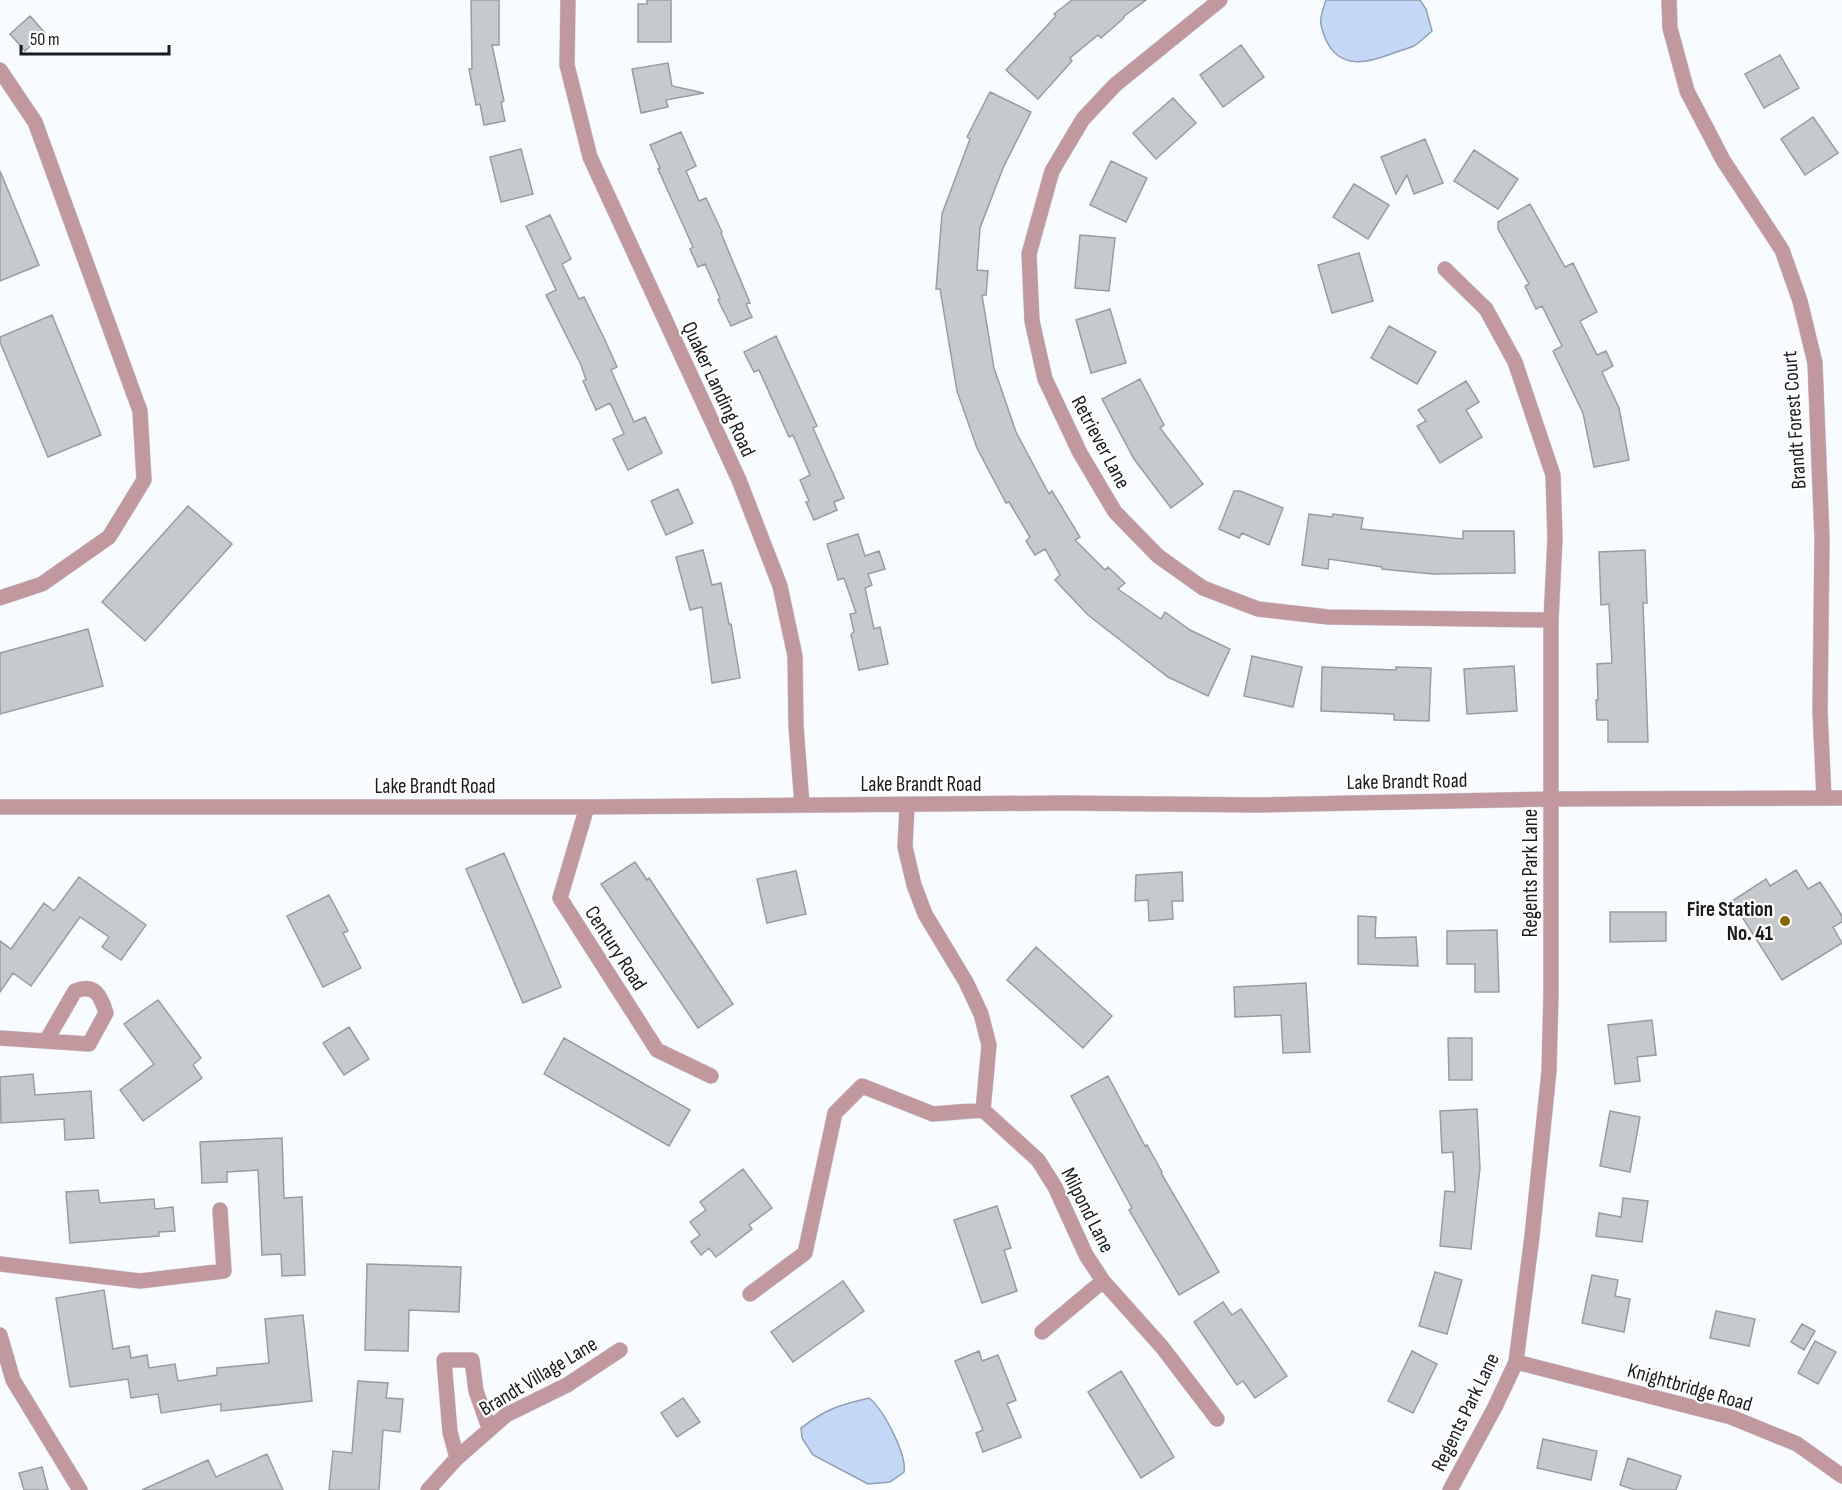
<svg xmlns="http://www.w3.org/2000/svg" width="1842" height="1490" viewBox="0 0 1842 1490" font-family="'Sofia Sans Condensed',sans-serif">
  <rect width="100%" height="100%" fill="#f8fbff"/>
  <path fill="#c3d7f7" stroke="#909fb5" stroke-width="1.5" d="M1326,0H1420L1426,9L1432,31C1426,36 1420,42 1414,46C1407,49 1398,51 1391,54C1367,63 1340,70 1326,40C1318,22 1320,18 1326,0Z
    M869,1398C883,1409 907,1454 904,1472L890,1482L868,1484L813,1455L802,1438L801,1428C826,1409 839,1405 869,1398Z"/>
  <path fill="#c7cacd" stroke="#999ca0" stroke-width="1.5" d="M471,0H499V45H492L504,101L501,102L505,121L484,125L480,104L476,105L469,69H472Z
    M647,0H671V42H638V4H647Z
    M1072,0H1146L1123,17L1124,18L1101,38L1098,35L1070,58L1072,61L1038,99L1006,70L1056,16L1054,14Z
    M30,16L45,33L25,51L10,34Z
    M1241,45L1264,77L1223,107L1200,75Z
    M1780,55L1799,88L1764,108L1745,74Z
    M668,63L672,86L704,93L666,100L668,107L641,113L632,69Z
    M990,92L1031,112L1003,168L980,228L977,270L988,271L986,295H982L994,368L1016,432L1049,494L1052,491L1080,537L1075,540L1105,570L1108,567L1125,583L1118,589L1161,619L1165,612L1190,630L1230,649L1208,696L1168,677L1088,615L1055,580L1060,575L1045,549L1035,555L1026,541L1030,537L1009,502L1006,503L977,448L957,391L940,289H936L942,214L970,139L967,137Z
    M1173,98L1196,123L1156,159L1133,133Z
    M1813,117L1838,153L1805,175L1781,139Z
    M681,132L696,166L686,171L699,201L706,198L722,232L721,233L750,303L746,304L752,317L731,326L718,300L720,298L705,264L698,267L690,249L693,247L658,169L660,168L650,145Z
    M1425,139L1443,183L1414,194L1407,175L1396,194L1381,157Z
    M521,149L533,194L501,202L490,157Z
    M1474,150L1518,179L1498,209L1454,181Z
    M1111,161L1147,178L1126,222L1090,205Z
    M0,171L39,265L0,281Z
    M1354,184L1389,205L1368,239L1333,217Z
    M1530,204L1565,267L1573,263L1597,312L1580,321L1597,355L1606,351L1613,366L1602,372L1619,408L1629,460L1594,467L1583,413L1553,351L1562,346L1542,306L1536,309L1525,286L1529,284L1498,229V222Z
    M550,215L571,259L562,264L579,299L584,297L604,338L617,367L611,370L634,422L645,417L662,453L628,470L613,439L624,434L610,403L596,410L583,381L586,380L581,365L546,295L556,290L526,226Z
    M1080,235L1115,238L1109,291L1075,288Z
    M1359,253L1373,301L1332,313L1318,265Z
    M1110,309L1126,363L1091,373L1076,320Z
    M52,315L101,435L48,457L0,342V337Z
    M1389,326L1436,352L1417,384L1371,358Z
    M776,336L817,426L813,428L844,498L834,502L837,510L814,520L806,502L809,501L800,480L810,475L793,435L789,437L759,370L754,372L744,352Z
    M1140,379L1164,425L1160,428L1203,484L1171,508L1134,459L1102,399Z
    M1466,381L1479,402L1466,410L1482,437L1440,463L1417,426L1426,421L1418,410Z
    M678,489L693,523L666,535L651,501Z
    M1234,491H1240L1283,508L1269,545L1242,533L1239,538L1219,529Z
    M188,506L232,544L145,641L102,602Z
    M1309,514L1332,517L1333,514L1363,518L1361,529L1463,539V531H1514L1515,573L1433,574L1382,569V567L1329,559L1328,569L1302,565Z
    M858,534L865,556L879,551L885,569L868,574L872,585L865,588L874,629L880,627L888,664L859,670L851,634L854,632L850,614L856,613L844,578L838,580L827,544Z
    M703,550L712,585L721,583L729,624H731L740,678L712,683L702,607L690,610L676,557Z
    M1645,550L1647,603H1643L1648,742H1608V720H1597L1596,700H1598L1597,664L1612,663L1609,604L1601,605L1599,552Z
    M88,629L103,686L0,714V653Z
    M1252,656L1302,667L1293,707L1244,696Z
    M1514,666L1517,711L1467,714L1464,669Z
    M1322,667L1396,670V667L1431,668L1429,721L1394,720V714L1321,711Z
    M504,853L561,987L523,1003L466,869Z
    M635,862L647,880L649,878L733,1004L698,1028L601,884Z
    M1796,870L1808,889L1820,882L1842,916V922L1833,927L1842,943L1782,980L1732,901L1766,879L1770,886Z
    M796,871L806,914L767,923L757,879Z
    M1182,872L1183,901H1172L1173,919L1149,921L1148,900L1135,901L1136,875Z
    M79,877L146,925L121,960L102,947L109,937L80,917L31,986L13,973L0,992V941L11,949L44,903L54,911Z
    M329,895L348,931L343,933L361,968L323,987L287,916Z
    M1610,912H1666V941L1610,942Z
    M1358,916L1376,917L1375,938L1416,937L1418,966L1358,964Z
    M1497,930L1499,992H1475V964H1447V931Z
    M1036,947L1112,1016L1083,1048L1007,980Z
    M1306,983L1310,1052L1283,1053L1281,1015L1235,1017L1234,987Z
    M158,1000L201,1058L193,1065L202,1078L143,1121L120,1090L154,1064L124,1024Z
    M1652,1020L1656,1055L1637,1057L1640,1081L1615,1084L1608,1025Z
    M349,1027L369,1059L344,1075L323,1043Z
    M564,1038L690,1110L669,1146L544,1074Z
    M1448,1038H1472V1080H1449Z
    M33,1074L35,1095L91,1091L94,1138L65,1140L64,1119L1,1123L0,1077Z
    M1108,1076L1145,1146L1147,1145L1162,1172L1161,1173L1219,1272L1179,1295L1129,1210L1132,1208L1071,1096Z
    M1477,1109L1480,1168L1471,1249L1440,1246L1445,1191L1455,1192L1453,1152L1442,1153L1440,1111Z
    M1610,1111L1640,1117L1630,1172L1600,1166Z
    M282,1138L284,1198L302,1197L305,1275L282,1276L281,1254L262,1255L258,1170L227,1172V1182L202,1183L200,1142Z
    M743,1169L772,1208L749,1225L752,1229L716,1257L709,1248L701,1255L691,1242L700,1235L690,1222L706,1210L700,1202Z
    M98,1190L100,1203L154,1199L155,1209L173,1207L175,1231L159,1232V1236L70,1243L66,1192Z
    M1623,1198L1648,1201L1642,1242L1596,1236L1599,1213L1621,1217Z
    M997,1206L1011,1248L1004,1250L1017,1291L982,1303L954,1220Z
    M367,1264L461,1267L459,1312L409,1310L408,1351L365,1350Z
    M1435,1272L1462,1280L1447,1334L1419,1326Z
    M1592,1275L1618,1280L1615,1296L1630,1299L1624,1332L1582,1323Z
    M843,1281L864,1311L793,1362L771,1332Z
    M104,1290L113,1349L129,1346L131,1358L147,1355L149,1368L175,1364L178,1381L217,1375V1368L269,1363L265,1319L303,1315L312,1401L221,1411V1404L161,1413L158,1394L131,1398L128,1379L70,1387L56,1298Z
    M1223,1302L1232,1315L1241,1309L1287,1376L1255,1398L1243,1381L1237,1385L1194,1322Z
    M1716,1311L1755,1319L1749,1346L1710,1338Z
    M1802,1324L1815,1331L1804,1350L1791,1342Z
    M1815,1341L1836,1352L1818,1384L1798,1373Z
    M979,1351L982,1361L998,1355L1016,1400L1007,1404L1021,1437L983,1452L976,1433L983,1430L955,1361Z
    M1412,1351L1437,1364L1413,1413L1388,1401Z
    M1121,1371L1174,1457L1141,1478L1088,1392Z
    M358,1381L388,1383L386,1398L403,1399L400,1432L383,1430L379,1490H329L333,1451L352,1453Z
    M683,1398L700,1422L677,1437L661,1413Z
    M1543,1439L1597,1451L1591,1480L1537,1468Z
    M267,1454L283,1490H142L208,1460L216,1477Z
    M1628,1458L1681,1476L1676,1490H1635L1620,1485Z
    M42,1467L48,1490H24L19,1473Z"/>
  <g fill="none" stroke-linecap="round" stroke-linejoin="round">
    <g stroke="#d4d7db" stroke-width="16">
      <path id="minor" d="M568,0L567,65L590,157L739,480L780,586L795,656L796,726L802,805
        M1220,0L1115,85L1083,119L1052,171L1029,254L1032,321L1045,379L1080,453L1115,512L1158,556L1203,588L1258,609L1328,617L1551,620
        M1669,0L1670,28L1687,91L1723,160L1782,250L1800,301L1815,363L1822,538L1820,711L1824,798
        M0,70L35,122L140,411L144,480L109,537L42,584L0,598
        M1445,269L1486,309L1515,362L1553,475L1555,538L1551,620V993L1549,1071L1532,1236L1516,1362L1495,1407L1450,1490
        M907,806L905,847L914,885L925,914L966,982L981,1014L989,1045L983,1110L1038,1160L1055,1187L1086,1255L1103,1281L1162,1347L1217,1419
        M0,807H587L1062,803L1258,805L1551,799L1842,798
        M587,807L560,898L657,1050L711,1076
        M0,1038L89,1044L106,1013C101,996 95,983 75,991L46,1041
        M0,1264L140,1281L224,1271L220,1210
        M750,1294L805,1253L835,1113L862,1086L933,1114L983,1110
        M1042,1332L1103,1281
        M0,1335L13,1380L80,1490
        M1516,1362L1731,1417L1797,1444L1842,1476
        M457,1458L450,1432L444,1360H472L476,1391L489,1428
        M428,1490L457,1458L506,1415L567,1385L620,1350"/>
    </g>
    <use href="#minor" stroke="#c0989e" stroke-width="15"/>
  </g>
  <circle fill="#876703" stroke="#fff" stroke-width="2" cx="1785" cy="921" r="6"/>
  <g text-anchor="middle" stroke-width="4.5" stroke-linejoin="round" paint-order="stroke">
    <g font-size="21" fill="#1a1b1c" stroke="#fff">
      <text transform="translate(719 389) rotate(65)" y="7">Quaker Landing Road</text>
      <text transform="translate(1794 420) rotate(-94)" y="7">Brandt Forest Court</text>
      <text transform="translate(1101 442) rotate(62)" y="7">Retriever Lane</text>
      <text transform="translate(1407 781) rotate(-1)" y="7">Lake Brandt Road</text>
      <text x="921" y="791">Lake Brandt Road</text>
      <text x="435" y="793">Lake Brandt Road</text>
      <text transform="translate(1530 873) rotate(-90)" y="7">Regents Park Lane</text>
      <text transform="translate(616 948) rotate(57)" y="7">Century Road</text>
      <text transform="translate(1088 1210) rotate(63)" y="7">Milpond Lane</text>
      <text transform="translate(538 1376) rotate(-31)" y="7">Brandt Village Lane</text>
      <text transform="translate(1690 1387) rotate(16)" y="7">Knightbridge Road</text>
      <text transform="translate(1465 1412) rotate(-64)" y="7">Regents Park Lane</text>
    </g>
    <g font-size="21" font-weight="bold" fill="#1a1b1c" stroke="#fff" text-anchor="end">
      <text x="1773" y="916">Fire Station<tspan x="1773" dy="24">No. 41</tspan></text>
    </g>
  </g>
  <path d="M21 45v9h148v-9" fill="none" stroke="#1a1b1c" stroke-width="3"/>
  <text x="30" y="45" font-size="18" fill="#1a1b1c" stroke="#ffffff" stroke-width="4.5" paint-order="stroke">50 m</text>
</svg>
